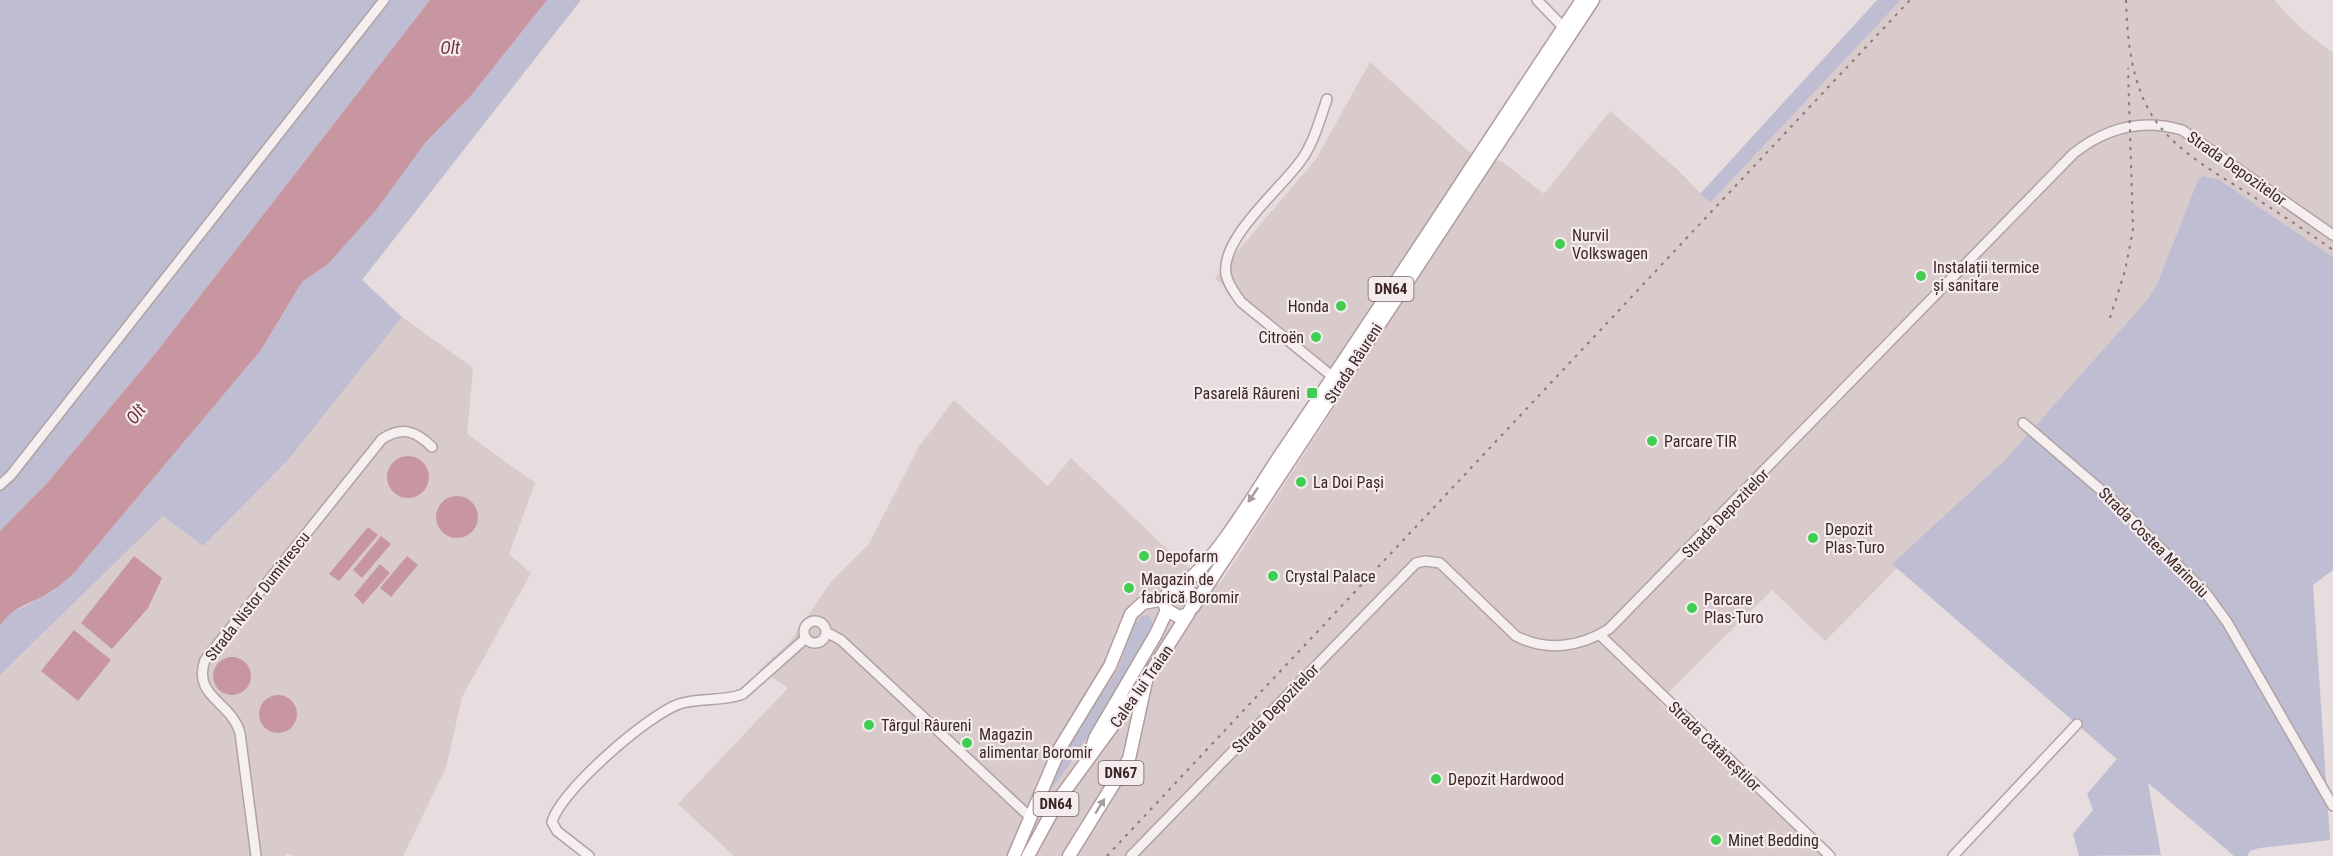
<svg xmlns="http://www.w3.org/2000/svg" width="2333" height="856" viewBox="0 0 2333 856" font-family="'Roboto Condensed',sans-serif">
  <rect width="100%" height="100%" fill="#e7dcde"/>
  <path fill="#d9cacc" d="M1901,0H2274L2301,28L2333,53V257L2218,179L2210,177L2198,180L2157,284L2147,300L2003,462L1825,641L1772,590L1659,702L1823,856H734L678,804L788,688L760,669L790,642L831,582L869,544L918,448L954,400L1048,486L1071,458L1183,564L1219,585L1345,391L1215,278L1316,159L1370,62L1469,152L1503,162L1544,194L1610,111L1678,170L1710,203Z
    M402,317L473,368L467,434L535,483L509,554L531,573L462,697L446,768L403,856H294L287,853L285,856H0V675L163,516L203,546L289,459Z"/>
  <path fill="#bebdd1" d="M0,0H430L154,355L47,483L0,531Z
    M547,0H581L362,280L402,317L289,459L203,546L163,516L0,675V626L7,615L52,592L75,572L261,350L302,282L328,264L425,143L470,97Z
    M1877,0H1901L1710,203L1700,194Z
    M2203,176L2218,179L2333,257V570L2313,585L2330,840L2259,848L2250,851L2247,856H2234L2148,783L2161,855L2079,856L2073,834L2093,810L2087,794L2117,759L1892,564L2003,462L2147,300L2157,284L2198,180Z
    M1149,615C1151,619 1152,620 1152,624C1149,639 1063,780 1052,787C1059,741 1099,706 1119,666C1127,650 1129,627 1142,616Z"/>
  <path fill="#c796a1" d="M430,0H547L470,97L425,143L376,210L328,264L302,282L261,350L75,572C67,579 60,586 52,591C33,604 13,605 0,626V531L47,483L154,355Z
    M387 477a21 21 0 1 1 42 0a21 21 0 1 1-42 0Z
    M436 517a21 21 0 1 1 42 0a21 21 0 1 1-42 0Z
    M368,527L378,535L339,581L329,574Z
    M381,536L391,544L362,578L353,570Z
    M134,556L162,578L148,608L112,649L81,623Z
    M407,556L418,565L391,597L380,588Z
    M380,564L390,573L363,604L354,595Z
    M74,630L111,660L78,701L41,671Z
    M213 676a19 19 0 1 1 38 0a19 19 0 1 1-38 0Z
    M259 714a19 19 0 1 1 38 0a19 19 0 1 1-38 0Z"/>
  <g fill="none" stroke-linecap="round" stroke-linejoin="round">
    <g stroke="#b1a2a4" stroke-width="12">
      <path id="minor" d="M1537,0L1566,30
        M1327,99C1320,119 1314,142 1302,159C1284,186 1220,238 1226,274C1228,285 1235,293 1241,302L1333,377
        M2023,423L2109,497L2205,592L2227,622L2333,806
        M0,485L11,475L384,0
        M804 632a11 11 0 1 1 22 0a11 11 0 1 1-22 0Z
        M826,632L841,640L1031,818
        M1600,635L1830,856
        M256,856L240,733C231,701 192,697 205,660L382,439C403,426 416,431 432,447
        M589,856L557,831L552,822C560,791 648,715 679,704C700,697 723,702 743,694L806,638
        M1131,856L1416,563L1425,561L1440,563L1516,636C1547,652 1580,647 1609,629L2074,153C2106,128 2142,118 2182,130L2333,235
        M1953,856L2077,724"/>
    </g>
    <g stroke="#b29c9e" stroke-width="15">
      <path id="major" d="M1178,587L1191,593L1194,602L1188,614L1179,617L1167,610C1160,597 1168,592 1178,587C1213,568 1257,489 1281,454C1383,304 1481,151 1582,0
        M1193,607L1593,0
        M1091,751L1095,738L1156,634L1167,610
        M1014,856L1060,748L1110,666L1131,614L1143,603L1164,599
        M1028,856L1059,799L1146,680L1188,614
        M1069,856L1129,759L1146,681"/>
    </g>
    <use href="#minor" stroke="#f5efef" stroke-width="9"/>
    <use href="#major" stroke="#fff" stroke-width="12"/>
    <path stroke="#907678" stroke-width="2" stroke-dasharray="3 6" stroke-linecap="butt" d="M2126,0C2127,37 2131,79 2150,112C2173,152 2222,176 2260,201C2285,217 2309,233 2333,250
      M2110,318L2125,271L2133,230L2128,68
      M1107,856L1910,0"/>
  </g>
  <defs><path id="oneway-solid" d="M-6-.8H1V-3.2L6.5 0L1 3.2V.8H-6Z" transform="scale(1.5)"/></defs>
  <g fill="#a89d9e">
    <use href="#oneway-solid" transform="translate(1253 495) rotate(124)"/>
    <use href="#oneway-solid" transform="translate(1100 806) rotate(-58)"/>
  </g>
  <g fill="#3fce51" stroke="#f4eced" stroke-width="2">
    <circle cx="1560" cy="244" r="6"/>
    <circle cx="1921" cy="276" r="6"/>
    <circle cx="1341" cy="306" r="6"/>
    <circle cx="1316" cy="337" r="6"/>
    <rect x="1306" y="387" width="12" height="12" rx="3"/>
    <circle cx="1652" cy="441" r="6"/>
    <circle cx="1301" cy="482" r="6"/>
    <circle cx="1813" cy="538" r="6"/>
    <circle cx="1144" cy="556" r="6"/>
    <circle cx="1273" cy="576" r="6"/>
    <circle cx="1129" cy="588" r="6"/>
    <circle cx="1692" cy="608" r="6"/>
    <circle cx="869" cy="725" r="6"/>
    <circle cx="967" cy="743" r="6"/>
    <circle cx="1436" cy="779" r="6"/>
    <circle cx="1716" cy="840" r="6"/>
  </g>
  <g text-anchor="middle" stroke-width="4.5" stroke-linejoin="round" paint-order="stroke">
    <g fill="#f4eced" stroke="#746163" stroke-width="1.5">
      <rect x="1368.5" y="277" width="45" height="24" rx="4.5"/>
      <rect x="1098.5" y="761" width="45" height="24" rx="4.5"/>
      <rect x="1033.5" y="792" width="45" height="24" rx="4.5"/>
    </g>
    <g font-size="15" font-weight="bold" fill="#3d2628">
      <text x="1391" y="294">DN64</text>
      <text x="1121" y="778">DN67</text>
      <text x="1056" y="809">DN64</text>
    </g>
    <g font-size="16" fill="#3d2628" stroke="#f4eced">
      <text transform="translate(2237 168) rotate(35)" y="6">Strada Depozitelor</text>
      <text transform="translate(1353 363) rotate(-57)" y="6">Strada Râureni</text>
      <text transform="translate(1725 513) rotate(-46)" y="6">Strada Depozitelor</text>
      <text transform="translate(2154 542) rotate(45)" y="6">Strada Costea Marinoiu</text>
      <text transform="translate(257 596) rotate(-52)" y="6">Strada Nistor Dumitrescu</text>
      <text transform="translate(1141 686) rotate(-55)" y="6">Calea lui Traian</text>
      <text transform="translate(1275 708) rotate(-46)" y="6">Strada Depozitelor</text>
      <text transform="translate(1715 746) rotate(44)" y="6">Strada Cătăneștilor</text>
    </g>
    <g font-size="16" fill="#3d2628" stroke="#f4eced" text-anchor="start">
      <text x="1572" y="241">Nurvil<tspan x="1572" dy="18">Volkswagen</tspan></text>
      <text x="1933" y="273">Instalații termice<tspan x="1933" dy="18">și sanitare</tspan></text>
      <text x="1329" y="312" text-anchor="end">Honda</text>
      <text x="1304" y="343" text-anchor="end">Citroën</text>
      <text x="1300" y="399" text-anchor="end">Pasarelă Râureni</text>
      <text x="1664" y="447">Parcare TIR</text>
      <text x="1313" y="488">La Doi Pași</text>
      <text x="1825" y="535">Depozit<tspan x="1825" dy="18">Plas-Turo</tspan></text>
      <text x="1156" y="562">Depofarm</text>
      <text x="1285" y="582">Crystal Palace</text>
      <text x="1141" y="585">Magazin de<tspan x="1141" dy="18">fabrică Boromir</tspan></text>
      <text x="1704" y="605">Parcare<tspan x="1704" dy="18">Plas-Turo</tspan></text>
      <text x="881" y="731">Târgul Râureni</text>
      <text x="979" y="740">Magazin<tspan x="979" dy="18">alimentar Boromir</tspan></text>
      <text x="1448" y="785">Depozit Hardwood</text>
      <text x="1728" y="846">Minet Bedding</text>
    </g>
    <g font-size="18" font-style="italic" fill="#71303b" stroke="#f4eced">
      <text x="450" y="54">Olt</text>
      <text transform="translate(136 414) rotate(-52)" y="6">Olt</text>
    </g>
  </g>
</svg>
